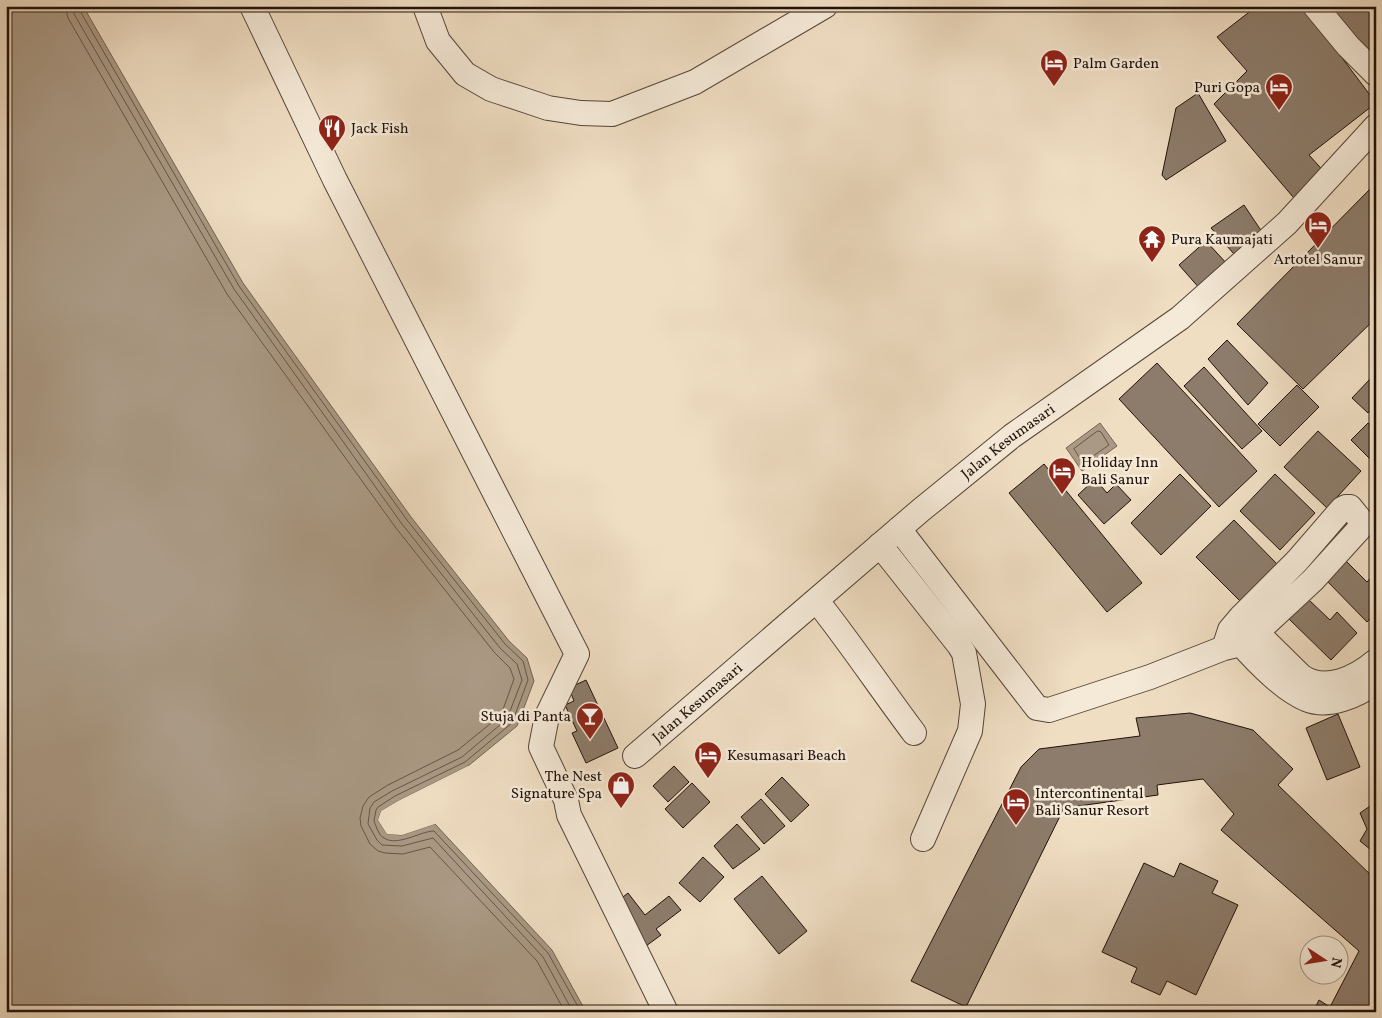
<svg xmlns="http://www.w3.org/2000/svg" width="1382" height="1018" viewBox="0 0 1382 1018" font-family="Vollkorn,serif">
  <rect width="100%" height="100%" fill="#f0dec3"/>
  <filter id="stains"><feTurbulence type="fractalNoise" baseFrequency=".004" numOctaves="4"/><feColorMatrix values="0 0 0 0 .2 0 0 0 0 .09 0 0 0 0 .02 0 0 0 .5 -.17"/></filter>
  <radialGradient id="worn" r=".72"><stop offset=".6" stop-color="#630" stop-opacity="0"/><stop offset="1" stop-color="#630" stop-opacity=".3"/></radialGradient>
  <path fill="#aa9984" stroke="#736354" d="M6,6H83L243,283L411,517L509,641L527,658L534,681L517,726L468,766L398,801L381,811L378,820L387,834L402,835L435,824L552,950L586,1012H6Z
    M1100,423L1117,446L1082,471L1066,448Z"/>
  <path fill="#f0dec3" d="M468,766L469,769L399,803L383,813L381,820L388,832L401,833L436,822L435,824L402,835L387,834L378,820L381,811L398,801Z"/>
  <g fill="none" stroke-linecap="round" stroke-linejoin="round">
    <path stroke="#665648" stroke-width="1" d="M65,6L68,18L227,294L396,528L494,652L510,668L514,679L501,715L458,750L388,785L369,797L363,806L360,818L361,826L370,844L378,851L385,853L403,854L430,847L537,961L565,1012
      M73,6L74,14L234,289L402,524L500,648L517,664L522,680L507,719L462,757L392,791L374,802L370,808L368,824L377,840L382,845L402,846L433,838L543,957L573,1012
      M79,6L80,11L239,286L407,520L505,644L523,661L528,680L512,723L465,762L395,796L378,807L376,810L374,821C376,826 379,836 384,838C397,847 421,831 434,831L548,953L581,1012
      M1098,431L1101,432L1109,445L1083,463L1074,449Z"/>
  </g>
  <path fill="#8d7c6b" stroke="#21120b" d="M1257,6H1303L1376,103L1309,155L1328,176L1299,204L1214,104L1247,71L1217,37Z
    M1333,6H1376V64L1329,11Z
    M1198,93L1226,141L1166,180L1162,175L1176,108Z
    M1370,189L1376,194V318L1303,389L1237,324Z
    M1244,205L1262,232L1234,254L1211,228Z
    M1206,241L1228,265L1201,290L1179,265Z
    M1227,340L1268,383L1248,405L1208,359Z
    M1157,363L1257,471L1219,507L1119,399Z
    M1204,367L1262,431L1242,449L1184,386Z
    M1372,377L1376,381V405L1368,413L1352,398Z
    M1297,385L1319,407L1280,446L1258,424Z
    M1368,423L1376,430V465L1351,440Z
    M1318,431L1361,471L1327,508L1284,467Z
    M1044,464L1142,583L1107,612L1009,493Z
    M1180,474L1211,506L1161,555L1131,523Z
    M1275,474L1315,513L1280,550L1240,511Z
    M1095,479L1107,493L1116,484L1131,500L1104,524L1078,495Z
    M1234,520L1277,564L1240,601L1196,557Z
    M1376,530V543L1369,536Z
    M1346,561L1367,582L1374,574L1376,576V613L1367,622L1326,580Z
    M1309,600L1330,620L1337,612L1357,633L1331,660L1289,619Z
    M586,680L618,748L586,763L572,733L577,731L565,705L574,701L569,688Z
    M1190,713L1253,730L1293,769L1278,785L1376,880V1012H1313L1319,1000L1330,1007L1359,951L1221,830L1234,814L1203,779L1157,785L1158,795L1064,808L966,1007L911,981L1021,767L1039,749L1140,736L1136,718Z
    M1338,714L1360,767L1327,780L1306,728Z
    M674,766L689,782L668,802L653,786Z
    M782,777L809,805L791,822L765,794Z
    M692,783L710,802L683,828L665,809Z
    M761,799L785,826L764,844L741,817Z
    M1376,802V854L1360,841L1367,829L1360,813Z
    M737,824L760,849L733,869L714,846Z
    M703,857L724,877L700,902L679,883Z
    M1144,863L1174,877L1180,863L1218,881L1212,893L1238,905L1196,995L1167,981L1160,995L1131,982L1137,968L1102,952Z
    M762,876L807,931L779,954L734,899Z
    M628,893L645,915L669,896L681,910L656,929L661,935L646,946L614,904Z"/>
  <g fill="none" stroke-linecap="round" stroke-linejoin="round">
    <g stroke="#554539" stroke-width="26">
      <g id="minor">
        <path d="M252,6L335,180L577,654L547,716L541,747L566,800L569,815L666,1012"/>
        <path d="M425,6L438,41L465,74L491,89L548,108L581,113L612,114L695,82L825,6"/>
        <path d="M1315,6L1348,46L1376,74"/>
        <path d="M899,529L1037,708L1049,710L1150,677L1224,648L1241,644L1256,633L1313,580L1361,527L1363,523L1350,507H1346L1342,509L1297,561L1241,617L1230,630L1224,648"/>
        <path d="M880,545L959,645L964,653L973,704L970,731L923,839"/>
        <path d="M817,601C851,644 881,689 914,733"/>
        <path d="M1246,622L1301,676C1325,693 1356,678 1376,661"/>
        <path d="M1231,632C1248,653 1281,689 1306,699C1329,709 1358,695 1376,682"/>
        <path id="s1" d="M635,756L921,510L1012,436L1180,318L1287,223L1376,126"/>
      </g>
    </g>
    <use href="#minor" stroke="#f5ead8" stroke-width="24"/>
  </g>
  <defs>
    <g id="hotel-pin" transform="scale(1.4375)"><path d="M0 17L-7.5 6A9.5 9.5 0 1 1 7.5 6Z" fill="#8f2418" stroke="#f5ead8"/><path d="M-6-4.5h1.5V1H6V5H4.5V3h-9V5H-6ZM-4 0a1.8 1.8 0 1 1 3.6 0ZM.5 0V-2.5h3Q6-2.5 6 0Z" fill="#fff"/></g>
    <g id="restaurant-pin" transform="scale(1.4375)"><path d="M0 17L-7.5 6A9.5 9.5 0 1 1 7.5 6Z" fill="#8f2418" stroke="#f5ead8"/><path d="M-5-6h1v4h1v-4h1v4h1v-4h1v5L-1.5 .5V6h-2V.5L-5-1ZM5-6V6H3V1.5H1.5Q1.5-4 5-6Z" fill="#fff"/></g>
    <g id="temple-pin" transform="scale(1.4375)"><path d="M0 17L-7.5 6A9.5 9.5 0 1 1 7.5 6Z" fill="#8f2418" stroke="#f5ead8"/><path d="M0-6L5-2H3V0L6.5 2.5H4V6H1.5V3h-3V6H-4V2.5H-6.5L-3 0V-2H-5Z" fill="#fff"/></g>
    <g id="bar-pin" transform="scale(1.4375)"><path d="M0 17L-7.5 6A9.5 9.5 0 1 1 7.5 6Z" fill="#8f2418" stroke="#f5ead8"/><path d="M-6-5H6L.8 .8V4.5H3.5V6h-7V4.5H-.8V.8Z" fill="#fff"/></g>
    <g id="shop-pin" transform="scale(1.4375)"><path d="M0 17L-7.5 6A9.5 9.5 0 1 1 7.5 6Z" fill="#8f2418" stroke="#f5ead8"/><path d="M-5-2.5h2.3a2.7 3.5 0 0 1 5.4 0H5L5.5 6h-11ZM-1.5-2.5h3a1.5 2.3 0 0 0-3 0Z" fill="#fff"/></g>
  </defs>
  <g fill-rule="evenodd">
    <use href="#hotel-pin" x="1054" y="63"/>
    <use href="#hotel-pin" x="1279" y="87"/>
    <use href="#restaurant-pin" x="332" y="128"/>
    <use href="#hotel-pin" x="1318" y="225"/>
    <use href="#temple-pin" x="1152" y="239"/>
    <use href="#hotel-pin" x="1062" y="471"/>
    <use href="#bar-pin" x="590" y="716"/>
    <use href="#hotel-pin" x="708" y="755"/>
    <use href="#shop-pin" x="621" y="785"/>
    <use href="#hotel-pin" x="1016" y="802"/>
  </g>
  <g text-anchor="middle" stroke-width="5" stroke-linejoin="round" paint-order="stroke">
    <g font-size="15" fill="#21120b" stroke="#f5ead8" text-anchor="start">
      <text x="1073" y="68">Palm Garden</text>
      <text x="1260" y="92" text-anchor="end">Puri Gopa</text>
      <text x="351" y="133">Jack Fish</text>
      <text x="1171" y="244">Pura Kaumajati</text>
      <text x="1318" y="264" text-anchor="middle">Artotel Sanur</text>
      <text x="1081" y="467">Holiday Inn<tspan x="1081" dy="17">Bali Sanur</tspan></text>
      <text x="571" y="721" text-anchor="end">Stuja di Panta</text>
      <text x="727" y="760">Kesumasari Beach</text>
      <text x="602" y="781" text-anchor="end">The Nest<tspan x="602" dy="17">Signature Spa</tspan></text>
      <text x="1035" y="798">Intercontinental<tspan x="1035" dy="17">Bali Sanur Resort</tspan></text>
    </g>
    <g font-size="15" fill="#21120b" stroke="#f5ead8">
      <text dy="5" stroke="none"><textPath href="#s1" startOffset="488">Jalan Kesumasari</textPath></text>
      <text dy="5" stroke="none"><textPath href="#s1" startOffset="82">Jalan Kesumasari</textPath></text>
    </g>
  </g>
  <rect width="1382" height="1018" fill="none" stroke="#f0dec3" stroke-width="25"/>
  <rect x="8" y="8" width="1367" height="1003" fill="none" stroke="#21120b" stroke-width="2.5"/>
  <rect x="12" y="12" width="1357" height="993" fill="none" stroke="#21120b"/>
  <g transform="translate(1324 960) rotate(102)"><circle r="24" fill="#f5ead8" stroke="#a09486"/>
  <path d="M0-4L9 19L0 12L-9 19Z" fill="#8f2418"/>
  <text y="-8" font-size="14" font-weight="bold" text-anchor="middle" fill="#21120b">N</text>
  </g>
  <rect width="100%" height="100%" filter="url(#stains)"/>
  <rect width="100%" height="100%" fill="url(#worn)"/>
</svg>
